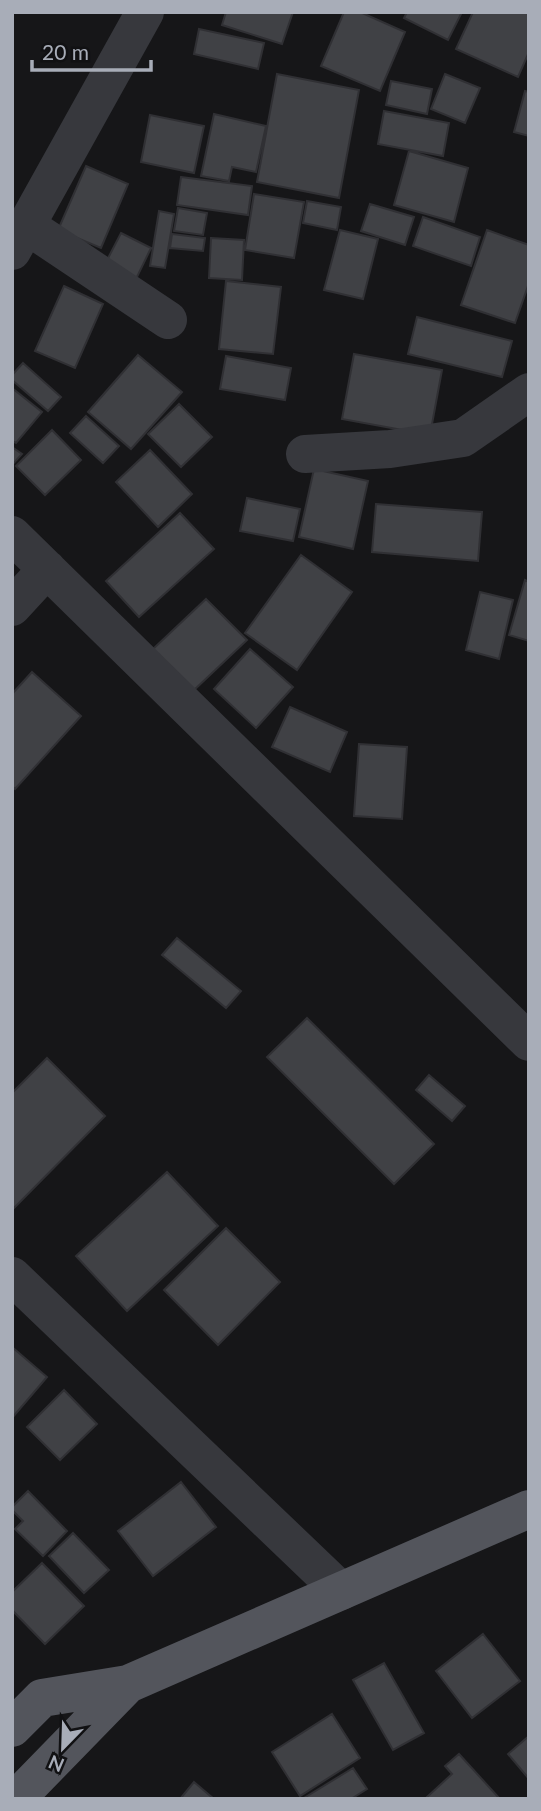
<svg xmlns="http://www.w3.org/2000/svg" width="541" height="1811" viewBox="0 0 541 1811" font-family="Lato,sans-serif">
  <rect width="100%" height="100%" fill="#161618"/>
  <path fill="#404145" stroke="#303034" stroke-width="2" d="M226,12H293L282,44L222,25Z
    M344,12H360L405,32L380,91L321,66Z
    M407,12H462L448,40L404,18Z
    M473,12L529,13V52L518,77L456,49Z
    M199,29L264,43L258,69L194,54Z
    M277,74L359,90L339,198L257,182Z
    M445,74L480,88L465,123L431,109Z
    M391,81L432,89L427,114L386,105Z
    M525,91L529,92V136L514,132Z
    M384,111L449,123L443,156L378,144Z
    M214,114L266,126L256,172L232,167L229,181L201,176Z
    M150,115L204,126L194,173L141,162Z
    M409,151L468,168L454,222L394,205Z
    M86,166L128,184L101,248L58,230Z
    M181,177L252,186L248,215L177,205Z
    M254,194L304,202L294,258L245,250Z
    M307,201L341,207L337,230L303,223Z
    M370,204L414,217L405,245L361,231Z
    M178,208L207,213L203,235L174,231Z
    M159,211L174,214L165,268L150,266Z
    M423,217L480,237L471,266L413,246Z
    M340,230L378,239L363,299L324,290Z
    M487,230L529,245V283L515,323L461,305Z
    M121,233L151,248L136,279L105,264Z
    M172,234L205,238L203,251L170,248Z
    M211,238L244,240L242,280L209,278Z
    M226,281L281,287L273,354L219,349Z
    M64,286L103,304L75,368L35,351Z
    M417,317L512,341L502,377L408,354Z
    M354,354L442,370L430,435L342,419Z
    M138,355L182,392L131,449L88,412Z
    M226,356L291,368L285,400L220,389Z
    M23,363L61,397L48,411L12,380V375Z
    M12,388L42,412L16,443L12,441Z
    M179,404L212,437L181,467L148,434Z
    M86,416L119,446L103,463L70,433Z
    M52,430L81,460L45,495L16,466Z
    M12,447L22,454L12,465Z
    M150,450L192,494L158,527L116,482Z
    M314,469L368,481L353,549L299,537Z
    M247,498L300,509L293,541L240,531Z
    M376,504L482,512L478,561L372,552Z
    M180,513L214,549L139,617L106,581Z
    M301,555L352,592L297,670L245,633Z
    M525,580L529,582V641L509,635Z
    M480,592L513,600L499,659L466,650Z
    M206,599L247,640L193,691L153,649Z
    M250,649L293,687L256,728L214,689Z
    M32,672L81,716L15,789L12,786V694Z
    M290,707L347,732L330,772L272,747Z
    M359,744L407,747L402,819L354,816Z
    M177,938L241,991L226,1008L162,955Z
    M307,1018L434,1144L394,1184L267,1057Z
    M47,1058L105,1116L14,1208L12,1206V1093Z
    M429,1075L465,1106L452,1121L416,1090Z
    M167,1172L218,1226L127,1311L76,1256Z
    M226,1228L280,1282L218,1345L164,1290Z
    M12,1347L47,1377L12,1418Z
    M64,1390L97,1424L60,1460L27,1427Z
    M181,1482L216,1527L153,1576L118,1531Z
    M28,1491L67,1531L43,1556L15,1529L23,1521L12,1510V1507Z
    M73,1533L109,1570L84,1593L49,1556Z
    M42,1563L84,1606L45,1644L12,1610V1592Z
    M483,1634L520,1681L472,1718L436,1671Z
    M384,1663L424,1733L393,1750L353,1680Z
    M332,1714L360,1758L300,1796L272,1752Z
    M529,1736V1779L508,1754Z
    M459,1754L500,1799H429L427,1797L452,1774L445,1766Z
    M353,1768L367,1789L351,1799L304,1798Z
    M194,1782L214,1799H180Z"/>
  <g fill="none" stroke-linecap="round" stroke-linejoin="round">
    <path stroke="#37383d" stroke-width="38" d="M26,225L168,320
      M12,251L145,12
      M305,454L390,449L463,438L529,392
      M12,535L529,1042
      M12,607L47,569
      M12,1276L341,1591"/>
    <path stroke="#53555c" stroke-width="38" d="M12,1728L42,1698L128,1684L529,1509
      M16,1799L128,1684"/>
  </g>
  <rect width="541" height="1811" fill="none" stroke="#a8adb8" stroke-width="28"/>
  <g transform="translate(63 1748) rotate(203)" stroke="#111113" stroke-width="5" paint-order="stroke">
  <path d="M0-5L12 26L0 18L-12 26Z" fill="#a8adb8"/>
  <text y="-10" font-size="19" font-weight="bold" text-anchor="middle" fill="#a8adb8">N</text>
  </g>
  <path d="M32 60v10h119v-10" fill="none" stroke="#a8adb8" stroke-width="3.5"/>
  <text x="42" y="60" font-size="21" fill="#a8adb8" stroke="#111113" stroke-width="5" paint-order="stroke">20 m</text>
</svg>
